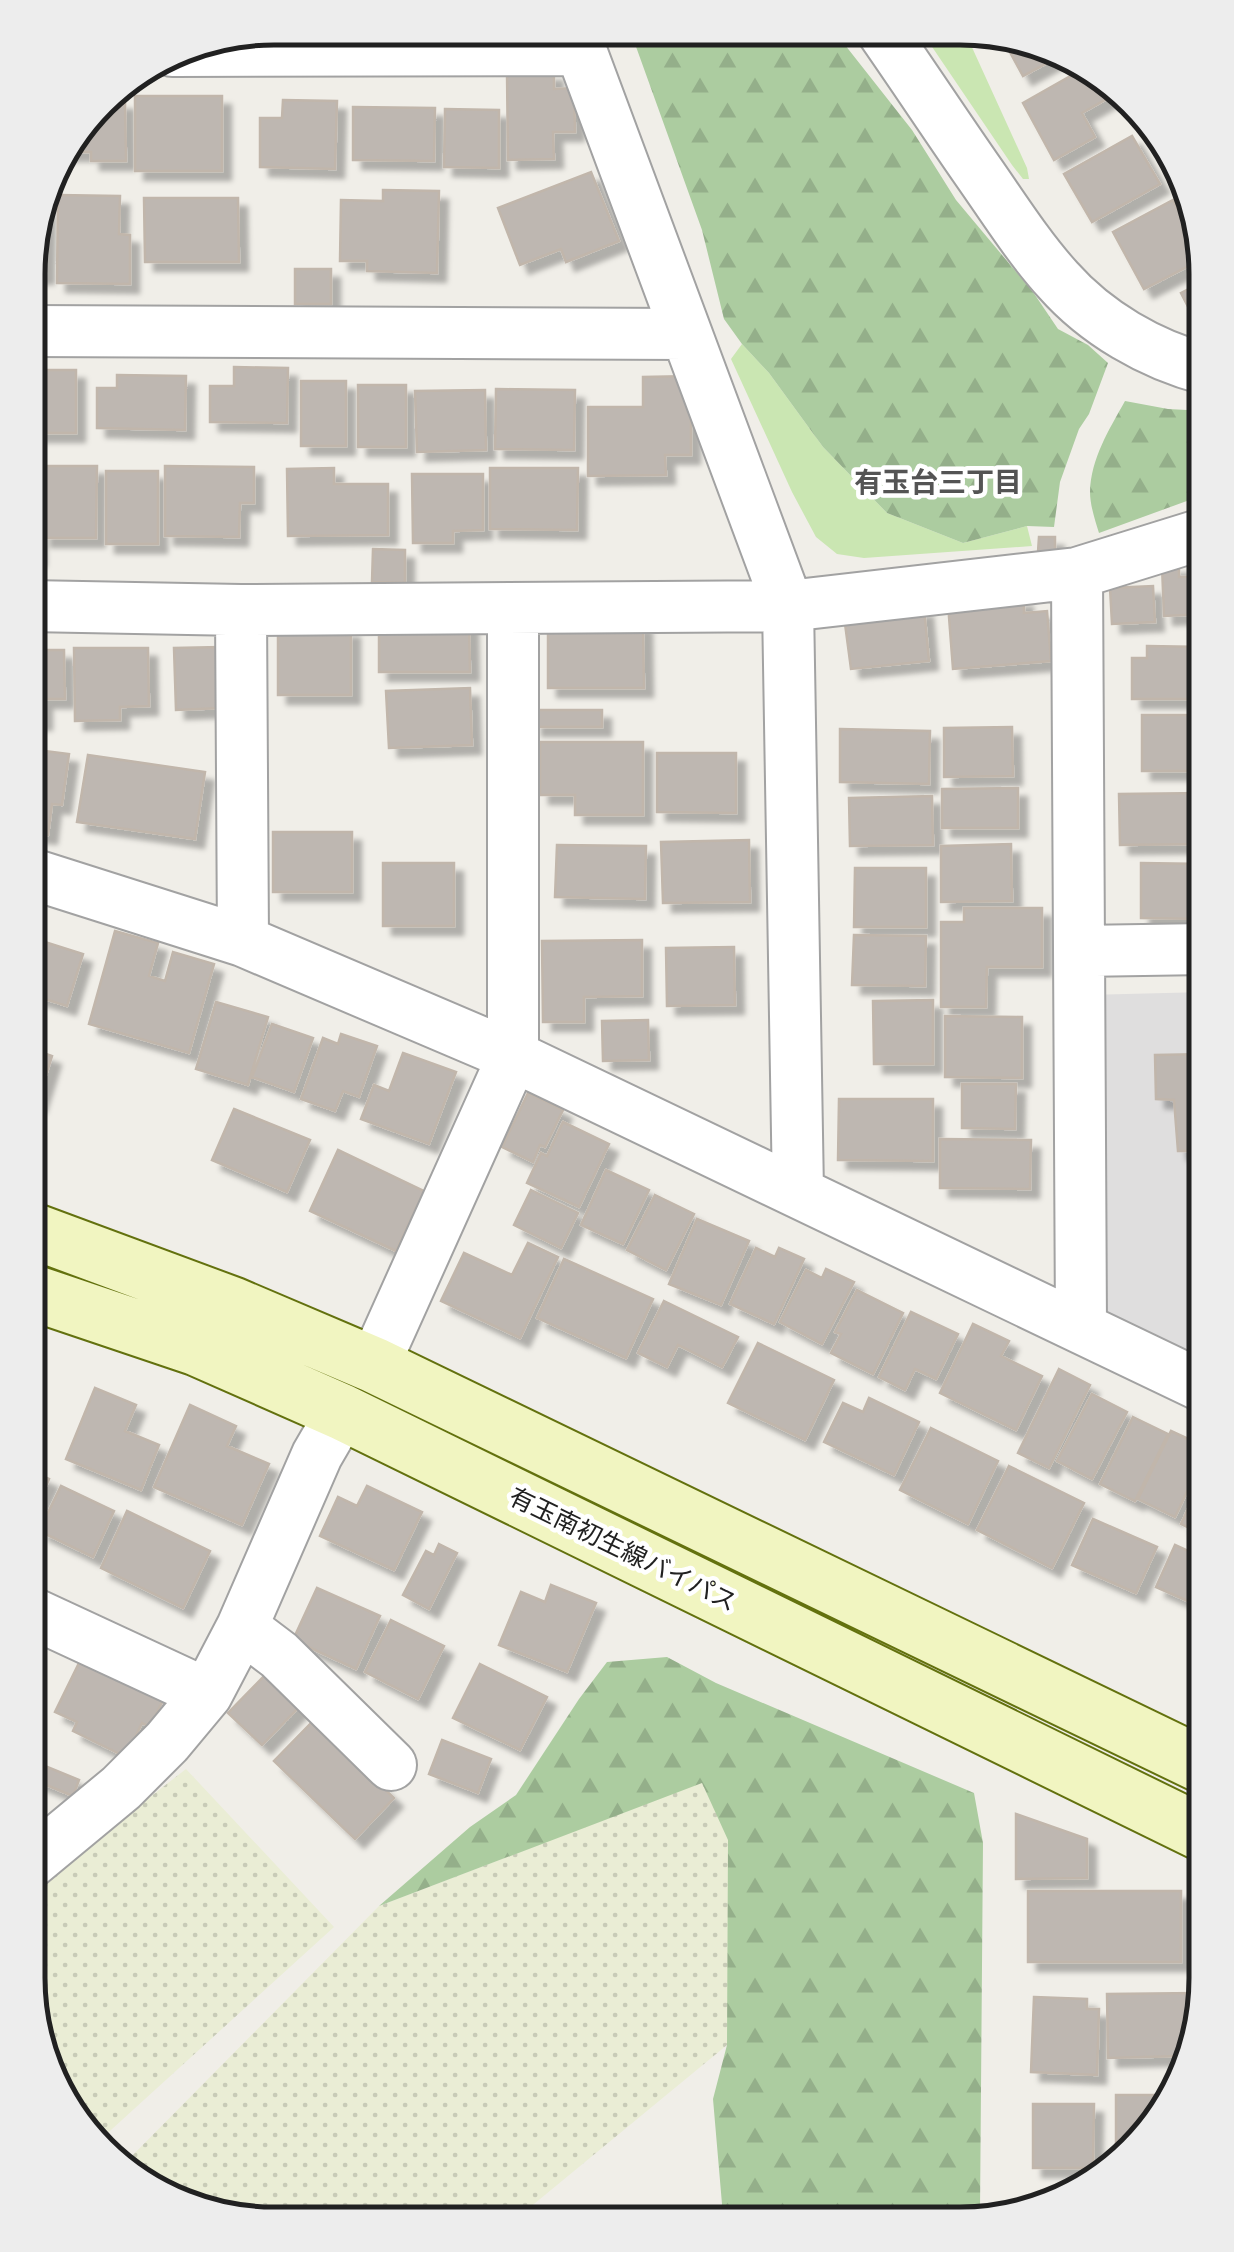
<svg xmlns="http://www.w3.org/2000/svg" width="1234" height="2252" viewBox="0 0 1234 2252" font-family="Commissioner,'Noto Sans JP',sans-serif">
  <defs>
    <pattern id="farmland-dots" width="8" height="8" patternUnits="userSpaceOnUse" patternTransform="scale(2.5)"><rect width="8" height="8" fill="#eaedd5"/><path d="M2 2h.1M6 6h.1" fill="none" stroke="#c8cbb7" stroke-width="1.8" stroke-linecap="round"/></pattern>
    <pattern id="forest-firs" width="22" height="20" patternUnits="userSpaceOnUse" patternTransform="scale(2.5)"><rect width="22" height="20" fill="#accca0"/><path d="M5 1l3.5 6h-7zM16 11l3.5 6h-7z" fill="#94af8a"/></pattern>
    <filter id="shadow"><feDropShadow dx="9" dy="9" stdDeviation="2.5" flood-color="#0004"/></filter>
  </defs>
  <rect width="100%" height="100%" fill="#f0eee8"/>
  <path fill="#dfdede" d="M1206,992V1363L1087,1307L1086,995Z"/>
  <path fill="url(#farmland-dots)" d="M186,1769L334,1927L100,2140L41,2058L28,1978V1892Z
    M702,1782L740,1863L727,2045L517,2218L241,2222L123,2173L120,2168L379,1906Z"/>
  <path fill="#cae6b2" d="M922,32H965L1027,168L1029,179H1023L1012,165Z
    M742,344L769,373L823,447L887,513L963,543L1027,526L1032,546L864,558L837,554L816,537L792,492L731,359Z"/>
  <path fill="url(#forest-firs)" d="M630,30L834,31L912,130L956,200L1033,292L1058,329L1088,345L1108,363L1089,414L1079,429L1060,482L1054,527L1027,526L963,543L887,513L823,447L769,373L742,344L724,319L702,230Z
    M1125,401L1168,409L1206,411V494L1099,533C1095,520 1090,505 1090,492C1091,458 1109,430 1125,401Z
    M667,1657L716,1683L974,1793L983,1843L980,2212L720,2216L722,2204L713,2099L727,2045L728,1840L702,1783L379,1906L470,1827L516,1795L579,1699L607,1662Z"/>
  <path fill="#beb7b1" stroke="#c1b6ab" stroke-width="2.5" filter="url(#shadow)" d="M999,32H1008L1058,57L1023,76Z
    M1083,69L1099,77L1110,97L1082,113L1095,137L1054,160L1023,103Z
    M554,72V89L574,88L575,132H553L554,159L508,160L507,73Z
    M135,96H222V171H135Z
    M283,100L337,101L335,169L260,167V118H282Z
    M102,101H125L126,161H91V152H63Z
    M353,107L435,108L434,161L353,160Z
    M445,109L499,110V168L444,167Z
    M1132,136L1160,184L1092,222L1064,174Z
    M591,172L619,241L566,262L561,249L520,265L498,208Z
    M383,190L439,191L437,273L367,271V261H340L341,200L383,201Z
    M58,195L120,196L119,234L130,235V284L57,283Z
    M144,198H238L239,262H145Z
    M1173,200L1204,258L1144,289L1113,232Z
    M40,208H46L45,275H30V242Z
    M295,269H331V304H295Z
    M1206,280V317L1196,322L1181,293Z
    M234,367L288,368L287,423L210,422V386H234Z
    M29,370H76V433H29Z
    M117,375L186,376L185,430L97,428V388H117Z
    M691,376V455H665L666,475L588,476V407H643V377Z
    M301,381H346V446H301Z
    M358,385H406V447H358Z
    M496,389L575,390L574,450L495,449Z
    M485,390L486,450L417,452L415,391Z
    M43,466H97L96,538H42Z
    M165,466L254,467V503H240L239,537L165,536Z
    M334,468V484H388V535L288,536L287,469Z
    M490,468H578L577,530L490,529Z
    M106,471H158V544H106Z
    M29,472H37V557H29Z
    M412,474H483V530L453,531V543H413Z
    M1039,537H1055V552H1038Z
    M373,549L405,550V583L372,582Z
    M1179,565V577L1206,576V614L1164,616L1162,566Z
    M1153,586L1155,622L1112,624L1110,588Z
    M1024,598V613L1047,611L1051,661L953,669L948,604Z
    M924,608L929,661L851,669L844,616Z
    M469,621L470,672H379V622Z
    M643,623L644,688H548V624Z
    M278,629H351V695H278Z
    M1147,646L1205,647V699H1132V658H1147Z
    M220,647L222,708L176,710L174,648Z
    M74,648H148L149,706L120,707V720L75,721Z
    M29,650H64L65,699H43V721H29Z
    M470,688L472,745L389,748L386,691Z
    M533,710H602V727H533Z
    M1142,715H1206V771H1142Z
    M1012,727L1013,776L944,777V728Z
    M840,729L930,731L929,784L840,782Z
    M540,742H643V815H575V795H540Z
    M29,749L69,754L62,805L52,804L48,835L29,833Z
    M657,753H736V813L657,812Z
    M88,755L205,772L195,839L77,822Z
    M1018,788V828H942V789Z
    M1203,793L1205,844L1120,845L1119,794Z
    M932,796L933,845L850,846L849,798Z
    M273,832H352V892H273Z
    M749,840L750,902L663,903L661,842Z
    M1011,844L1012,901L941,902V846Z
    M557,845L646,846L645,899L555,897Z
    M383,863H454V926H383Z
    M1141,863L1206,864V919L1141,918Z
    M855,868H926V927H854Z
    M964,908H1042V967H987L986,1007H941V922H964Z
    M115,931L158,943L149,976L165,981L173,952L214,964L189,1053L89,1024Z
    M854,935L926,936L925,986L852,985Z
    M29,937L83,954L67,1006L29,994Z
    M642,940V996L584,997V1022H543L542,941Z
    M734,947L735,1005L667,1006L666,948Z
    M933,1000V1064H874L873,1001Z
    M216,1002L268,1017L248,1085L196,1069Z
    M945,1016L1022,1017V1078L945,1077Z
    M648,1020L649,1060L603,1061L602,1021Z
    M272,1024L313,1038L294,1092L252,1077Z
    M341,1034L377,1046L359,1097L343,1091L335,1111L301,1099L323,1038L338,1044Z
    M29,1048L52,1056L37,1104L29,1102Z
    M403,1053L456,1072L429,1144L361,1119L374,1085L389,1091Z
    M1206,1054V1151H1178L1174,1100L1156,1099L1155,1055Z
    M962,1084H1016L1015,1129L962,1128Z
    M528,1093L563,1110L545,1147L540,1145L533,1162L502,1147Z
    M839,1099H933V1161L838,1160Z
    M234,1109L310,1140L287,1192L212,1160Z
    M563,1122L609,1144L579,1207L527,1183L541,1153L547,1156Z
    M940,1139L1031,1140L1030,1189L940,1188Z
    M338,1150L424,1191L396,1251L310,1211Z
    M606,1170L649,1190L623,1244L581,1225Z
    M531,1190L578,1213L561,1248L514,1225Z
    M655,1195L694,1214L666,1270L627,1250Z
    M697,1219L749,1241L721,1305L669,1284Z
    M528,1243L558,1257L520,1338L441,1301L464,1253L512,1275Z
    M756,1248L775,1257L779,1248L804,1259L774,1324L730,1304Z
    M564,1259L653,1299L626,1358L537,1318Z
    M826,1269L854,1282L822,1344L780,1322L806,1270L822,1278Z
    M857,1290L903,1313L873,1374L831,1353L841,1334L835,1332Z
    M664,1301L738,1337L722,1367L678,1345L667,1367L638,1353Z
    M911,1312L958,1334L936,1379L915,1369L905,1390L879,1377Z
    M973,1324L1009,1341L1001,1356L1042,1376L1016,1430L940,1393Z
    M758,1343L834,1380L805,1440L728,1403Z
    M1059,1369L1090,1385L1049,1468L1018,1453Z
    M95,1388L136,1405L125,1431L159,1445L141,1490L66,1459Z
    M1092,1394L1127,1412L1092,1479L1057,1461Z
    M869,1398L919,1422L894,1475L824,1442L843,1403L863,1412Z
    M190,1405L236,1426L227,1446L269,1464L242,1525L154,1487Z
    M1133,1417L1168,1434L1135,1501L1100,1484Z
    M931,1428L998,1461L968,1524L900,1490Z
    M1171,1431L1206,1447V1452L1175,1517L1138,1499Z
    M1009,1466L1084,1503L1052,1568L977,1530Z
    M28,1470L49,1479L28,1530Z
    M1206,1470V1536L1181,1524Z
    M61,1486L114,1511L93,1557L39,1531Z
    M367,1486L422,1512L394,1570L320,1536L338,1497L357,1506Z
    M127,1511L210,1551L183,1608L101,1568Z
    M1093,1519L1157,1547L1136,1593L1072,1565Z
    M439,1544L457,1553L429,1609L403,1595L426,1551L434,1555Z
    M1175,1545L1206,1559V1609L1156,1587Z
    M551,1585L596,1603L567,1672L499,1645L521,1592L545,1602Z
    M317,1588L380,1616L356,1669L293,1640Z
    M391,1620L444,1646L418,1699L365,1672Z
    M81,1659L164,1698L150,1727L142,1723L126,1757L73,1731L77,1722L55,1712Z
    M480,1664L547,1697L520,1750L453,1718Z
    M270,1670L304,1702L262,1745L228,1713Z
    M313,1721L394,1798L355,1839L274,1761Z
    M442,1740L491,1759L478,1793L429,1774Z
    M40,1764L79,1780L73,1796L34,1780Z
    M1016,1814L1087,1839V1878L1016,1879Z
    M1028,1891H1181V1962H1028Z
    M1197,1993L1198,2016L1183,2056L1108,2058L1107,1994Z
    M1034,1997L1087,1999V2009H1099L1097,2075L1031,2072Z
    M1116,2095H1168L1156,2128L1116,2156Z
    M1033,2104H1094L1093,2168H1033Z"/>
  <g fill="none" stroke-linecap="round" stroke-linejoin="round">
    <g stroke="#a2a2a2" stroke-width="54">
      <path id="street" d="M573,29L788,606L798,1192
        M882,31C914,77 945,124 977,170C1003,207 1028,247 1058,280C1096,323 1151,355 1206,369
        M172,51L581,50
        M29,331L686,334
        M1077,573L1081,1327
        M29,606L241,610L788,606L1077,573L1206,533
        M241,610L243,941
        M29,873L243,941L513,1056L1206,1388
        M1080,951L1206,949
        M374,1365L513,1056V608
        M28,1611L207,1694
        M242,1627L279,1655L391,1765
        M28,1865L121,1788L167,1742L207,1694L242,1627L317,1455L342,1412"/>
    </g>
    <g stroke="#63710e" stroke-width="59">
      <path id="secondary" d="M28,1229L233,1305L374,1365L1206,1767
        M28,1291L197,1348L342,1412L1206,1835"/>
    </g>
    <use href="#street" stroke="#fff" stroke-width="50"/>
    <use href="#secondary" stroke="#f1f5c1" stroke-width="55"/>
  </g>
  <g text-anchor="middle" stroke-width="9" stroke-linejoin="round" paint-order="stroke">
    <g font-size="25" fill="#212121" stroke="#fff">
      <text transform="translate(623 1549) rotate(26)" y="9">有玉南初生線バイパス</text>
    </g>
    <g font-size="28" font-weight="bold" fill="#545454" stroke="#fff">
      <text x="938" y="492">有玉台三丁目</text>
    </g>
  </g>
  <path d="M0 0H1234V2252H0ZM274 45H960A229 229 0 0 1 1189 274V1978A229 229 0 0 1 960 2207H274A229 229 0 0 1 45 1978V274A229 229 0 0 1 274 45Z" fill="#ededed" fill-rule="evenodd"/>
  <path fill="none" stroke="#212121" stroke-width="5" d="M274 45H960A229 229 0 0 1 1189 274V1978A229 229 0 0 1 960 2207H274A229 229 0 0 1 45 1978V274A229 229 0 0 1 274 45Z"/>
</svg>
